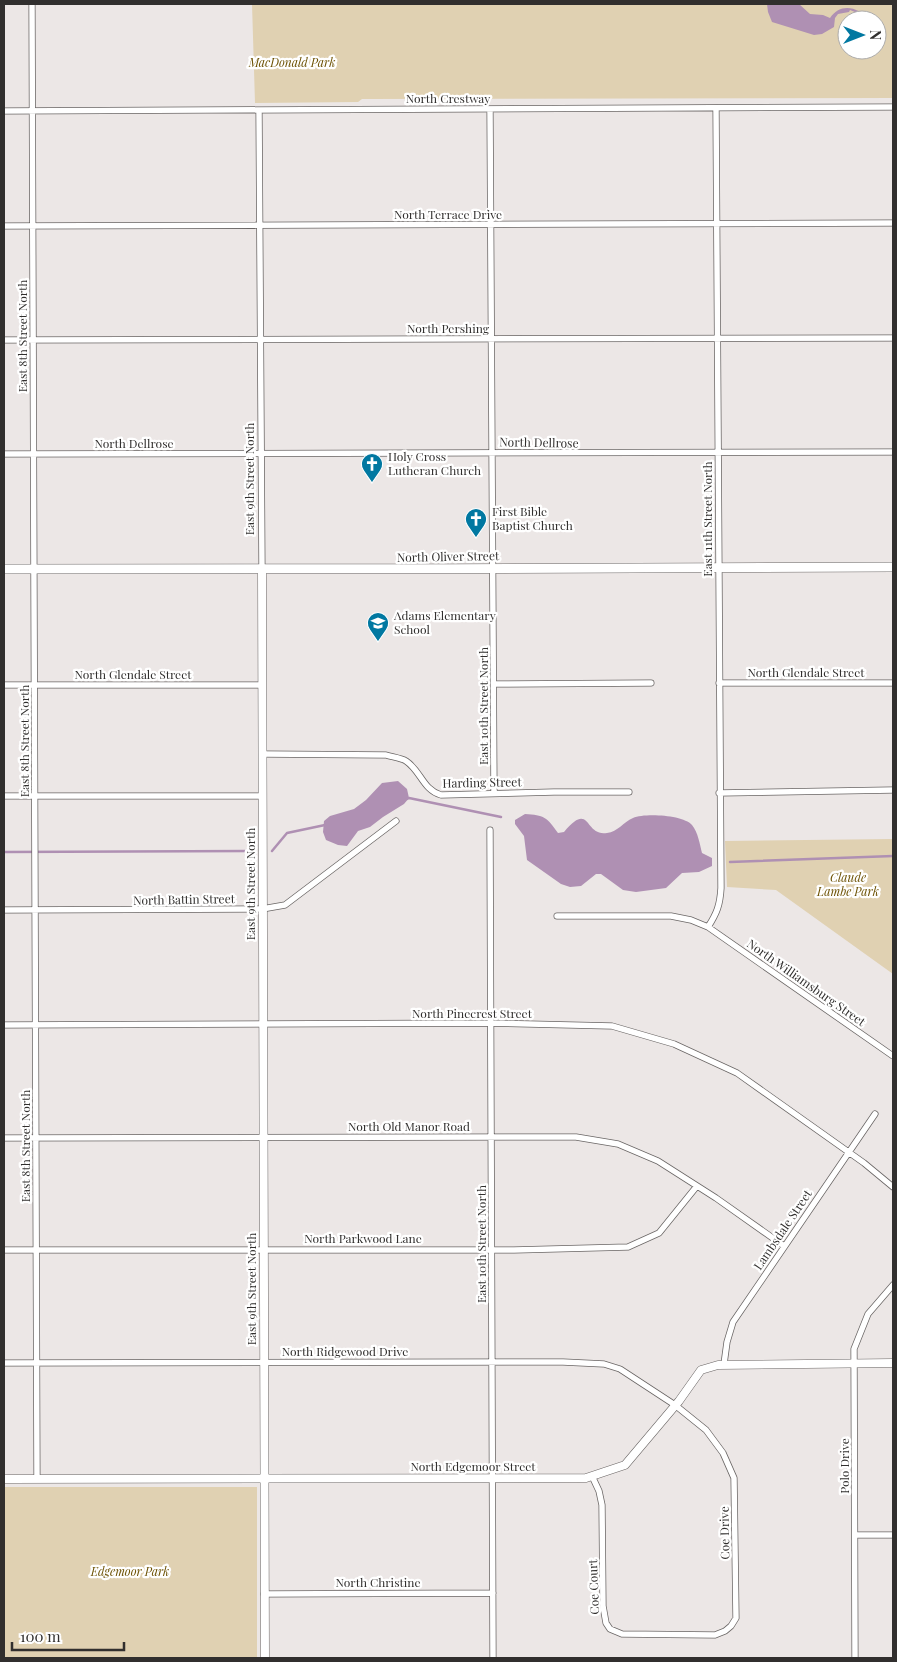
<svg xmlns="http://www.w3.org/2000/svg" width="897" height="1662" viewBox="0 0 897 1662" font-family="'Playfair Display',serif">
  <rect width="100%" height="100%" fill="#ece7e6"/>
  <path fill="#e0d1b2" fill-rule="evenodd" d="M252,4H893V98L362,99L358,102L255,103ZM847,20H877V50H847Z
    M893,839V974L776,890L727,887L725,841Z
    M4,1487H257V1658H4Z"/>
  <path fill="#af90b3" d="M767,4H799L810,14L823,15L830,18C841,2 858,7 870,20H866L860,14L850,10L849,12L838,14L835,18L834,27L822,34L814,35L772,22L768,12Z
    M398,781L407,789L409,798L404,804L383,817L370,827L358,831L347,846L338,845L326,840L323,832L324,821L330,816L354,809L366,800L382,783Z
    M525,814C544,815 547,817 558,833L564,832C591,800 584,837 607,833C618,832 623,822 633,818C645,813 683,815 692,825C698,832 700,845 702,853L712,858V866L699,872L682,873L666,888L636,892L623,890L601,874H596L581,886L570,887L561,884L527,860L524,836L515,824V820Z"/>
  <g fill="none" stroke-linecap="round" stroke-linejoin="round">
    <path stroke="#af90b3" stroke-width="2.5" d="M407,799L409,798L501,817
      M272,851L287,833L325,825
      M4,852L250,851
      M730,862L893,856"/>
    <g stroke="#6a6665" stroke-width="7">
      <path id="minor" d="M32,4L37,1479
        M490,109L494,793
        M259,110L262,570
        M4,111L893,107
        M4,226L893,223
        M4,340L893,338
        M4,454L893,452
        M719,683H893
        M494,684L651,683
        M4,685H262
        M262,754L386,755C392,757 401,758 406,761C421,771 423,790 441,795L554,792H629
        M719,793L893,790
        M4,796H262
        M490,830L493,1658
        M4,910L262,909L285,905L396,821
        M557,916H671L691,920L708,927L893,1056
        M708,927C717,913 720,905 721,888L716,108
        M4,1025L490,1023L612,1026L674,1044L737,1073L864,1163L893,1187
        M4,1138L576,1137L618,1144L658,1161L716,1198L784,1246
        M4,1250H514L628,1247L659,1233L697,1186
        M4,1363L563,1362L604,1364L620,1369L675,1405L706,1430L723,1453L734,1478L736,1618L731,1626L725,1631L715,1635L622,1634L610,1629L606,1623L603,1606L602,1505L599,1491L592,1476
        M724,1364L727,1342L733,1322L875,1114
        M855,1535H893
        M264,1594L493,1593
        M855,1658L854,1349L868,1314L893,1285"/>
    </g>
    <g stroke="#6a6665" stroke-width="9">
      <path id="tertiary" d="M262,570L265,1658
        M4,1479L586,1478L625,1465L679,1401L701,1370L718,1365L893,1363"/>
    </g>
    <g stroke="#6a6665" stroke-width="10">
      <path id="secondary" d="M4,569C300,571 597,567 893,567"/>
    </g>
    <use href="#minor" stroke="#fff" stroke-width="5.5"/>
    <use href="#tertiary" stroke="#fff" stroke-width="8"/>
    <use href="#secondary" stroke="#fff" stroke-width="9"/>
  </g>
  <defs>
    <g id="church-pin" transform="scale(1.125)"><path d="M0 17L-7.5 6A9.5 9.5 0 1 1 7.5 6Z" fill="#0178a1" stroke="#fff"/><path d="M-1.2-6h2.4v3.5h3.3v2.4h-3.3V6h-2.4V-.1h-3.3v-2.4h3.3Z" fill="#fff"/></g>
    <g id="school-pin" transform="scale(1.125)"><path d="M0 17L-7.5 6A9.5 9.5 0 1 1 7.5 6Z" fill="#0178a1" stroke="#fff"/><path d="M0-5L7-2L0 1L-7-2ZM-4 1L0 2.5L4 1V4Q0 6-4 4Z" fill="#fff"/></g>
  </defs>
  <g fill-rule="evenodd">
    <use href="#church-pin" x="372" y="464"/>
    <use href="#church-pin" x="476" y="519"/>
    <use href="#school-pin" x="378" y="623"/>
  </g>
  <g text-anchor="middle" stroke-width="4.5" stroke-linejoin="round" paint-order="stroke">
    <g font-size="12" font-style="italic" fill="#6d5204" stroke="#fff">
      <text x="292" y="67">MacDonald Park</text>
      <text x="848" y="882">Claude<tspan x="848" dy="14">Lambe Park</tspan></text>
      <text x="130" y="1576">Edgemoor Park</text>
    </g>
    <g font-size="12" fill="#312f2e" stroke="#fff">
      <text x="448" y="103">North Crestway</text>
      <text x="448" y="219">North Terrace Drive</text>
      <text x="448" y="333">North Pershing</text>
      <text transform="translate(23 336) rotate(-90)" y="4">East 8th Street North</text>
      <text transform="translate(539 443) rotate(1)" y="4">North Dellrose</text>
      <text x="134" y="448">North Dellrose</text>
      <text transform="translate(250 479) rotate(-90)" y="4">East 9th Street North</text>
      <text transform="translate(708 519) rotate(-90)" y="4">East 11th Street North</text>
      <text transform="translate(448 557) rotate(-1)" y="4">North Oliver Street</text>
      <text x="806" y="677">North Glendale Street</text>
      <text x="133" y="679">North Glendale Street</text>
      <text transform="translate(484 706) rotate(-90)" y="4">East 10th Street North</text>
      <text transform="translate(25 741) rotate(-90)" y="4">East 8th Street North</text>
      <text transform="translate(482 783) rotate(-1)" y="4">Harding Street</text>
      <text transform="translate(251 884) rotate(-90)" y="4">East 9th Street North</text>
      <text transform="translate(184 900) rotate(-1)" y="4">North Battin Street</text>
      <text transform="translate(806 983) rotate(35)" y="4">North Williamsburg Street</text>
      <text x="472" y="1018">North Pinecrest Street</text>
      <text x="409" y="1131">North Old Manor Road</text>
      <text transform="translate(26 1146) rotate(-90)" y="4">East 8th Street North</text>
      <text transform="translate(783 1230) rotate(-56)" y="4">Lambsdale Street</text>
      <text x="363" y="1243">North Parkwood Lane</text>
      <text transform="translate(482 1244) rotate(-90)" y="4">East 10th Street North</text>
      <text transform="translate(252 1289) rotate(-90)" y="4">East 9th Street North</text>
      <text x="345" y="1356">North Ridgewood Drive</text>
      <text transform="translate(845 1466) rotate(-90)" y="4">Polo Drive</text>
      <text x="473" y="1471">North Edgemoor Street</text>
      <text transform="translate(725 1533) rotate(-91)" y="4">Coe Drive</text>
      <text x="378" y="1587">North Christine</text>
      <text transform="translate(594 1587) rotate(-92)" y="4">Coe Court</text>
    </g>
    <g font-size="12" fill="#312f2e" stroke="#fff" text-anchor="start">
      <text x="388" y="461">Holy Cross<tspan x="388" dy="14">Lutheran Church</tspan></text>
      <text x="492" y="516">First Bible<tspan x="492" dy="14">Baptist Church</tspan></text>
      <text x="394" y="620">Adams Elementary<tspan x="394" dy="14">School</tspan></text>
    </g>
  </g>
  <rect width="897" height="1662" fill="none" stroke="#312f2e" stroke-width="10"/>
  <g transform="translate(862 35) rotate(90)"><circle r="24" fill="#ffffff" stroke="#adacab"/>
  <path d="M0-4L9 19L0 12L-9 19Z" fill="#0178a1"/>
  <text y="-8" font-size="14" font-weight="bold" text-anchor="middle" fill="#312f2e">N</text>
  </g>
  <path d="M12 1642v8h112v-8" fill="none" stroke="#312f2e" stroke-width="2.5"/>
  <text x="20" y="1642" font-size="15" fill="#312f2e" stroke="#ffffff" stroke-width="4" paint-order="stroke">100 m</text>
</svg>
